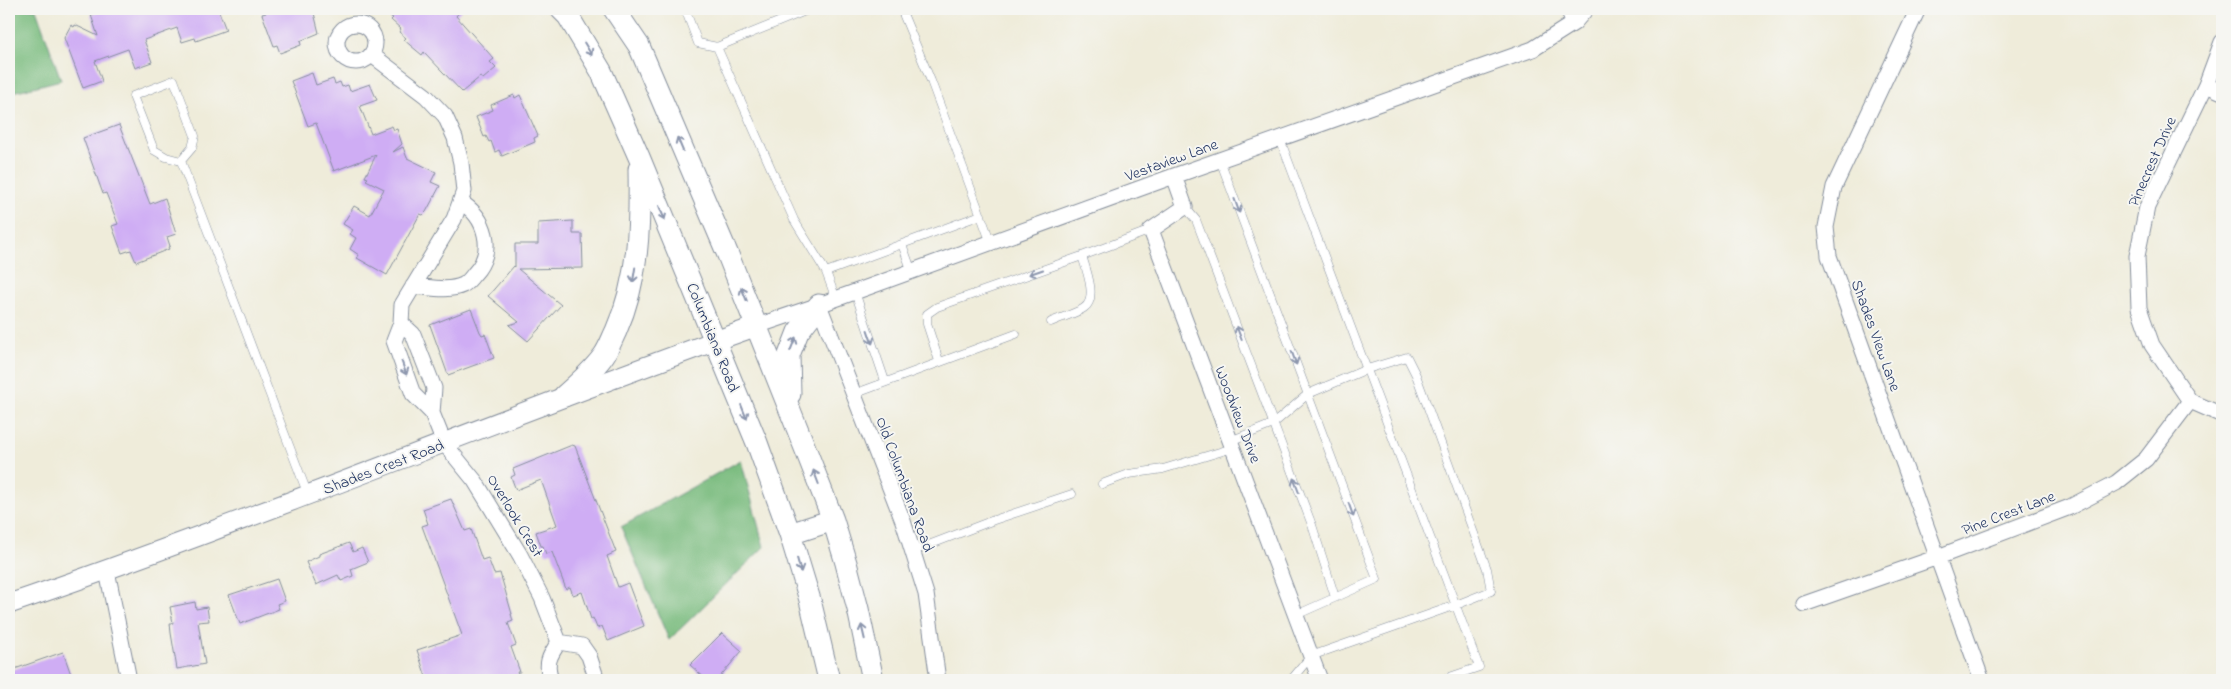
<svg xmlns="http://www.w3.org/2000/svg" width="2231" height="689" viewBox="0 0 2231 689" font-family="'Indie Flower',sans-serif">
  <rect width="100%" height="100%" fill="#f6f6f2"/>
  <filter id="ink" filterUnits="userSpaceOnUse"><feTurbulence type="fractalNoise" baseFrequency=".02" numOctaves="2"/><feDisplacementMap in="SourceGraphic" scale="10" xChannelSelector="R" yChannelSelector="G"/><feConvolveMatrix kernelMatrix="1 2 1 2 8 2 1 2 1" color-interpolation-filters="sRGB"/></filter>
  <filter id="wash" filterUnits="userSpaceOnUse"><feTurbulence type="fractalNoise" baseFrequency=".0096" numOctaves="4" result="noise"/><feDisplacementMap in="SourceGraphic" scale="20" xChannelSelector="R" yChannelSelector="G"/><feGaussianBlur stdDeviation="1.12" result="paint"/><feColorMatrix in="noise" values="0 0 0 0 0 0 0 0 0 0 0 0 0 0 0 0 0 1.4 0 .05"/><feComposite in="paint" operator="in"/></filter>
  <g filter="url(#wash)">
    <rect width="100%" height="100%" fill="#efecda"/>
    <path fill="#7abc7f" stroke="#4a766e" d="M9,9H36L61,80L9,93Z
      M741,460L764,547L669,640L621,527Z"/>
    <g id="blocks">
      <path fill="#cfadf4" d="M107,9H218L226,30L196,41L195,38L182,42L177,28L144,40L152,62L135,68L128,49L95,61L102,81L83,88L64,38L71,25L74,27L75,25L98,36L91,15Z
        M264,9H313L319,33L300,41L301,45L280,53L277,45L274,46L262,14L266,13Z
        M379,9H462L456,16L494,59L490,62L496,68L483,79L480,77L462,92L424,52L422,55L404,40L406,38L399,32L401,29L391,20L393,18Z
        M312,73L316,85L333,79L335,84L340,82L342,87L348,85L350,91L370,84L377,100L360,106L371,134L392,126L394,130L397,129L402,144L393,152L403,147L407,158L436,172L431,182L440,186L426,212L423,215L420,214L387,275L357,258L359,255L350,249L356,238L350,234L353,230L343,224L354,206L370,215L384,189L366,180L368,178L365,177L376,155L334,171L316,123L308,126L291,81Z
        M514,95L515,98L520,95L538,136L534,138L535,142L502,156L499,150L495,152L491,141L489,142L486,136L484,137L476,117L493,110L491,105Z
        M119,125L150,204L165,198L176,234L167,237L170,246L168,247L169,249L136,262L131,250L122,253L112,226L118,224L106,193L103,194L83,138Z
        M573,221V234H582L583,268L518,269L561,305L528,341L509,325L519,322L488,296L514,266L515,267V244H538V223Z
        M471,309L480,332L482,335L485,334L494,358L448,375L430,325Z
        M572,445L575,446L616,552L607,556L618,587L628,583L644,626L608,641L602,626L597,628L593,618L591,619L582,592L573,595L570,587L566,589L552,552L546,554L543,546H541L536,532L557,525L541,480L516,490L511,477L515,475L513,469Z
        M451,499L465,531L471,529L482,560L488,558L494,574L500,573L512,614H511L513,621L508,623L516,645L511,647L520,672H517L520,680H427L417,650L462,635L422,526L428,524L423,509Z
        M349,543L353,552L362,548L368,562L351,569L353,576L341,581L338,575L316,585L306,562L319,556V554Z
        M277,579L285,601L277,604L279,609L240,624L229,595Z
        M195,602L196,609L207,607L209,621L198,622L205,664L177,669L171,633L170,623H173L170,607Z
        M722,633L742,651L717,680H707L690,665Z
        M63,652L73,680H9V671Z"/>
    </g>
  </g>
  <g filter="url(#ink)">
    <use href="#blocks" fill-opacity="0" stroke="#858e9c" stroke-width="1"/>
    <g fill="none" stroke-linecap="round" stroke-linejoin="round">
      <g stroke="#858e9c" stroke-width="9">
        <path id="service" d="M685,9L698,43L717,47L810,9
          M901,9L931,81L991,243
          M717,47L794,220L826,272L981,215
          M174,80L195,136L192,148L181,161L166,157L154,150L133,96Z
          M1280,139L1479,667L1441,680
          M1220,160L1377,579L1296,615
          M181,161L308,495
          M1185,207L1196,220L1312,525L1335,597
          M902,244L912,272
          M826,272L836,299
          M855,292L885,381
          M1051,322C1061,317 1075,314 1084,308C1098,299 1086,269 1082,256L1151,230
          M939,361L927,324V314L937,307L1082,256
          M854,394L1016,334
          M1230,441L1273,424L1308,394L1367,369L1407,357L1416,375L1487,569L1491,591L1456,605L1311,656L1291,680
          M1102,484L1129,474L1163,469L1233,448
          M913,551L994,520L1072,494"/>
      </g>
      <g stroke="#858e9c" stroke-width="17">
        <path id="minor" d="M1568,9L1574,23
          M1918,9L1834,187L1826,227L1829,256L1981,678
          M337 43a19 19 0 1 1 38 0a19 19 0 1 1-38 0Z
          M2222,42L2206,85L2147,207L2137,256L2139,308L2152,345L2190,401L2222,415
          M372,55L426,96L445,116L455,138L461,163L464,191L454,219L402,305L401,323L394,341L413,394L432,413L444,443L475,481L520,555L542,598L559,642
          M2206,85L2222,92
          M1174,176L1185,207L1151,230L1320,680
          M413,286C429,287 448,292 463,285C467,283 471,278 474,274C496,251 486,216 460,202
          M819,305L903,521L926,594L938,680
          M401,323L413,334L434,388L432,413
          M757,326L819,305L1174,176L1533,49L1574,23L1586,9
          M107,571L129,680
          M1804,604L1938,557L2070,507L2116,483L2146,459L2190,401
          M559,642L582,646L589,656L597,680
          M551,680C545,664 549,656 559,642"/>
      </g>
      <g stroke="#858e9c" stroke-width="21">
        <path id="tertiary" d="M9,604C260,518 506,415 757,326"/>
      </g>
      <g stroke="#858e9c" stroke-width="23">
        <path id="secondary" d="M561,9L568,16L601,71L639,157L757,443L790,534L810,600L829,680
          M614,9L639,46L728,255L807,453L833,520L846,563L858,609L873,680
          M790,394L789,355L798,332L819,305
          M564,396C578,383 593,371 604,355C609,348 612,339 616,331C639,279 640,226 639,169
          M790,534L833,520"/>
      </g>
      <use href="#service" stroke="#fff" stroke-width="8"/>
      <use href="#minor" stroke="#fff" stroke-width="15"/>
      <use href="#tertiary" stroke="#fff" stroke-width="19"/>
      <use href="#secondary" stroke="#fff" stroke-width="21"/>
    </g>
    <defs><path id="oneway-shaft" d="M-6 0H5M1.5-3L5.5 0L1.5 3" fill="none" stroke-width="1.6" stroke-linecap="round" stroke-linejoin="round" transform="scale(1.25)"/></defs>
    <g stroke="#8d97ae">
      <use href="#oneway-shaft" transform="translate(588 49) rotate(59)"/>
      <use href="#oneway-shaft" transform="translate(680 144) rotate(-113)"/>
      <use href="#oneway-shaft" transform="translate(1237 206) rotate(70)"/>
      <use href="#oneway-shaft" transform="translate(662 213) rotate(68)"/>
      <use href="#oneway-shaft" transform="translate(1036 272) rotate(161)"/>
      <use href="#oneway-shaft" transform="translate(634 275) rotate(99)"/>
      <use href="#oneway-shaft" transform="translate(744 294) rotate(-112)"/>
      <use href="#oneway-shaft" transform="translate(1239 333) rotate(-111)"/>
      <use href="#oneway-shaft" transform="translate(870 337) rotate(71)"/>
      <use href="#oneway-shaft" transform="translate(793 344) rotate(-68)"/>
      <use href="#oneway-shaft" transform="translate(1294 358) rotate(70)"/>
      <use href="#oneway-shaft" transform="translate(404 368) rotate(70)"/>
      <use href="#oneway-shaft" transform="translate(744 412) rotate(68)"/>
      <use href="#oneway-shaft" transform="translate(816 477) rotate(-111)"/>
      <use href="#oneway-shaft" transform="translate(1296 485) rotate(-111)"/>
      <use href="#oneway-shaft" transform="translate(1351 510) rotate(70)"/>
      <use href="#oneway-shaft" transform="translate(799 565) rotate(74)"/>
      <use href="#oneway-shaft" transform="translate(863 632) rotate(-103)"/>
    </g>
  </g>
  <g text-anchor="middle" stroke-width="4" stroke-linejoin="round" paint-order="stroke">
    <g font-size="16" fill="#1b2f5e" stroke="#f6f6f2">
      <text transform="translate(1171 159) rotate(-20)" y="6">Vestaview Lane</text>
      <text transform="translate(2151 161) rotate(-66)" y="6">Pinecrest Drive</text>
      <text transform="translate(1877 335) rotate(70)" y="6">Shades View Lane</text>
      <text transform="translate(714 337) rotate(68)" y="6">Columbiana Road</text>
      <text transform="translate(1239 414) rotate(69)" y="6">Woodview Drive</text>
      <text transform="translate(383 466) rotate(-21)" y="6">Shades Crest Road</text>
      <text transform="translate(906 484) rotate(70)" y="6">Old Columbiana Road</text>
      <text transform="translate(2008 512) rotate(-21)" y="6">Pine Crest Lane</text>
      <text transform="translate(516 515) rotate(59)" y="6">Overlook Crest</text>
    </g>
  </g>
  <rect width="2231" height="689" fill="none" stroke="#f6f6f2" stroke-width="30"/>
</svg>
